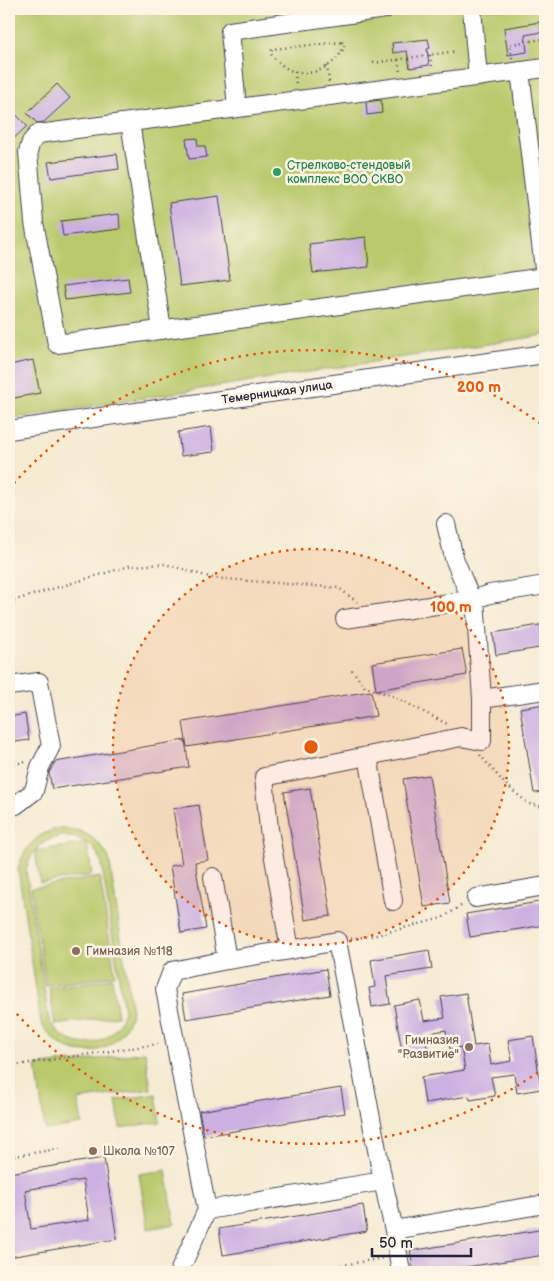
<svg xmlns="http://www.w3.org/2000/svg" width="554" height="1281" viewBox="0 0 554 1281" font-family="'Balsamiq Sans',sans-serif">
  <rect width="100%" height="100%" fill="#fcf5e5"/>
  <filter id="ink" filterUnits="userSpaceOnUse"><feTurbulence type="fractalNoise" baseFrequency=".02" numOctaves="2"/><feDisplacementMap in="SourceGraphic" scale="10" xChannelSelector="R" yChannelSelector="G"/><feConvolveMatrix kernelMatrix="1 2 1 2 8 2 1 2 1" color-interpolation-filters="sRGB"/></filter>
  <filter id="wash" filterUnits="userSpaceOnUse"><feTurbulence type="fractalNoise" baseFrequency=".0096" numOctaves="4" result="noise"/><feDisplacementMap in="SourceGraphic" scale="20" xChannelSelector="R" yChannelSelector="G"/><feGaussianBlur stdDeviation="1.12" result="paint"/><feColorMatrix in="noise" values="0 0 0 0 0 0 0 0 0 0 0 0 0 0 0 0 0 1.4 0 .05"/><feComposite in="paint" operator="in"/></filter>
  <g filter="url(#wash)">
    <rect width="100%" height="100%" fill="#f5ebd3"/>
    <path fill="#b9c96c" stroke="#6e7654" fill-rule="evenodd" d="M9,9H545V335L9,419Z
      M60,828C82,828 98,838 109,858L132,1011C119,1060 66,1066 41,1023L18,869C24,847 37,833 60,828ZM61,836L77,838L87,843L35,851L40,883L92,875L87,843L92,846L101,860L124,1011C113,1050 69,1055 49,1020L26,870C31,851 42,840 61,836Z
      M100,877L115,975L46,986L31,888Z
      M112,978L118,1016L55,1025L49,988Z
      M145,1052L151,1089L78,1100L82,1124L45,1130L36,1066L72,1061L73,1063Z
      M156,1094L160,1122L120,1128L116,1100Z
      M166,1170L175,1224L148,1229L139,1174Z"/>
    <g id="blocks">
      <path fill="#ccb0e1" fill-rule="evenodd" d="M540,22L542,32L525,35L527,52L508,55L504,28Z
        M428,39L430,48L427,49L429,65L410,68L407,51L393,53L392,43Z
        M57,84L70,98L44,122L37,123L27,113Z
        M381,100L382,113L367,115L366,102Z
        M9,107L27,126L9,143Z
        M197,138L198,146H205L207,157L189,159L186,139Z
        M117,154L119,169L51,178L48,162Z
        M219,196L230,280L180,286L169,203Z
        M119,214L120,229L63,236L61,221Z
        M366,237L369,267L313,273L309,244Z
        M128,278L130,292L65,300L63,286Z
        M33,360L40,393L9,399V365Z
        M211,427L214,452L181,456L178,432Z
        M545,624V647L496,655L493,633Z
        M462,649L467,675L376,690L372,663Z
        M371,691L376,716L187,747L183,722Z
        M545,704V792L534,793L520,708Z
        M25,714L29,740L9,743V717Z
        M185,740L189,767L52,789L49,773L55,762Z
        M429,775L450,903L424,907L403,779Z
        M310,788L331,916L305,920L284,792Z
        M199,805L208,860L195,862L206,929L181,933L170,866L182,864L173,809Z
        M545,901V925L470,937L466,914Z
        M429,950L432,969L386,976L390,1004L372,1007L369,988L375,987L371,960Z
        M326,969L330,995L186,1019L182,994Z
        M466,993L474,1046L488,1044L491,1065L512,1061L508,1040L533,1036L541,1089L517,1093L514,1074L491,1077L495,1096L470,1100L469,1096L425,1103L421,1077L465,1070L461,1047L450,1049L446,1030L424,1034L428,1053L403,1057L394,1005L420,1000L424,1021L445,1018L441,997Z
        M341,1088L345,1113L204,1136L199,1111Z
        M104,1158L117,1239L9,1257V1173ZM83,1180L89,1220L31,1229L25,1190Z
        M363,1205L367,1231L223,1255L219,1229Z
        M545,1229V1255L433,1272H414L410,1251Z"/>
    </g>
  </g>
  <g filter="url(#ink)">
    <use href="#blocks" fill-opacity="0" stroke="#424052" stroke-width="1"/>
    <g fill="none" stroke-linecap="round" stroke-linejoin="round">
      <g stroke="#424052" stroke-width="20">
        <path id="minor" d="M472,9L478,77
          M545,68L38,134L31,142L28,152L34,222L57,344L545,277
          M520,71L545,277
          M237,108L230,31L385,9
          M130,122L162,330
          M9,430L545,354
          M446,524L454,558L471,599
          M475,599L482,699L545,690
          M345,619L475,599L490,594L545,585
          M9,686L39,682L51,746L40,767L34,791L16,805L9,806
          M368,756L393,901
          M213,877L227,960
          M476,898L545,886
          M207,1210L383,1181
          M394,1230L383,1181L337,941L290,950L269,829L264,777L461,737L482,741V699
          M179,1272L207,1210L165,989L172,971L227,960L290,950
          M401,1272L394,1230L545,1204"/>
      </g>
      <path stroke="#424052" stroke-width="2.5" stroke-dasharray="1 4" stroke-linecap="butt" d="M342,42L345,44C339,63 316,77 296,72C286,70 277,62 271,54L272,49Z
        M430,55L432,68
        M512,58L510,44L544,39L545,50
        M398,60L400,73
        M373,63L457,51
        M327,66L329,82
        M295,72L296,86
        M9,602L129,566L165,564L213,578L339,588L357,602
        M352,670L365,687L391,695L447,724
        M480,755L505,784L529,804L545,807
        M9,764L27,762
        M351,939L377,935L442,918L464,904
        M9,1066L158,1044
        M9,1157L63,1148
        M302,1272L384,1258"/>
      <use href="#minor" stroke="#fff" stroke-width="18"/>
    </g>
  </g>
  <circle cx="311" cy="747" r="198" fill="#e8590c" fill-opacity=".12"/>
  <g fill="none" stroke="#e8590c" stroke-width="2.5" stroke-dasharray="2.5 5">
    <circle cx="311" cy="747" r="198"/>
    <path d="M544 1068A397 397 0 0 1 9 1005M9 489A397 397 0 0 1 544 426"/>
  </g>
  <circle fill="#2e9e5b" stroke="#fcf5e5" stroke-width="2" cx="277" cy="172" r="5"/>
  <g fill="#8d6e63" stroke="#fcf5e5" stroke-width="2">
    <circle cx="76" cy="951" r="5"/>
    <circle cx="469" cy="1047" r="5"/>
    <circle cx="93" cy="1151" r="5"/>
  </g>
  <g text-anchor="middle" stroke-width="5" stroke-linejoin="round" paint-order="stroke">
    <g font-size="12" fill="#27864d" stroke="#fcf5e5" text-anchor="start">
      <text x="287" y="169">Стрелково-стендовый<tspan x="287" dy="14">комплекс ВОО СКВО</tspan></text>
    </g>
    <g font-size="12" fill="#22223b" stroke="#fcf5e5">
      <text transform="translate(277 392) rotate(-8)" y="4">Темерницкая улица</text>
    </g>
    <g font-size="12" fill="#785e54" stroke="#fcf5e5" text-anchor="start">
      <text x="86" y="955">Гимназия №118</text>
      <text x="459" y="1044" text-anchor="end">Гимназия<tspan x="459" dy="14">"Развитие"</tspan></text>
      <text x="103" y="1155">Школа №107</text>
    </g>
  </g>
  <circle cx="311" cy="747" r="8" fill="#e8590c" stroke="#fcf5e5" stroke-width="2.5"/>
  <g font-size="15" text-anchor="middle" font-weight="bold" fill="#e8590c" stroke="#fcf5e5" stroke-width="5" stroke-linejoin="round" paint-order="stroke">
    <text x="479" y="392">200 m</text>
    <text x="451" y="612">100 m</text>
  </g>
  <rect width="554" height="1281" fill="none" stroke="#fcf5e5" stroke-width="30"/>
  <path d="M372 1248v8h99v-8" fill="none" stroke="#22223b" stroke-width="2.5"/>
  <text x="379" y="1248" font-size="15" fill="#22223b" stroke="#fcf5e5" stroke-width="4" paint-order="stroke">50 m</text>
</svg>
